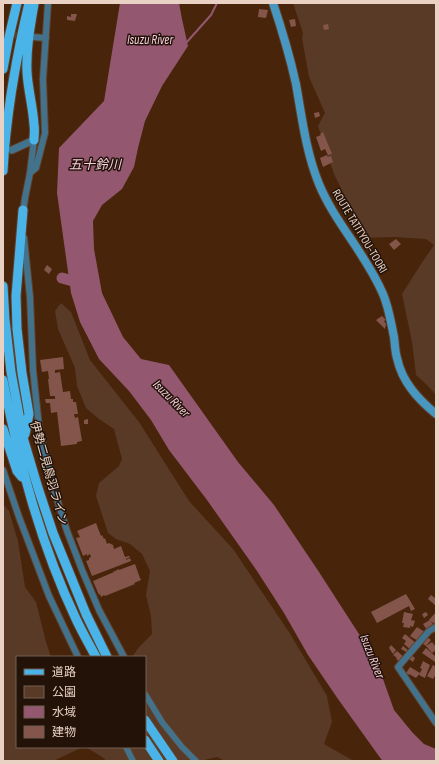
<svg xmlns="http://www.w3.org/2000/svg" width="439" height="764" viewBox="0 0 439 764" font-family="'Sofia Sans Condensed','Noto Sans JP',sans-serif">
  <rect width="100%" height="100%" fill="#47240a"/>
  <path fill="#593a26" d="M293,3H436V395L428,386L416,375L412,342L402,294L421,264L434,245L426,239L394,237L365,238L334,174L318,126L325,113L309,77L302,38L303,33Z
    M61,303L71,312L90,360L139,422L189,501L233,549L289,632L327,696L332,722L324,744L354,761H225L217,757L200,761H105V759L86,747H145V657H132L139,647L152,634L151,616L146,595L150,571L142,554L130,544L116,539L108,533L96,496L99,483L119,466L122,459L114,429L99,419L86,408L77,386L75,368L58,329L55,311Z
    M3,504L9,511L18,541L25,587L36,602L46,642L51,657H17V747H83L53,761H3Z"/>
  <path fill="#93576f" d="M120,3H179L182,19L188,46L162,86L145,121L138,148L134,167L122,189L102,205L93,221L94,249L102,293L123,337L141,359L169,365L238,462L274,505L319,572L377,662L394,710L412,732L424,744L436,749V761H383L381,759L338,699L308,655L284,613L257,571L207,500L169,450L151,420L129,391L99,359L80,322L71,293L57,193L59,148L104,101Z"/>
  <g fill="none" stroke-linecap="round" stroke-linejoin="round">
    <path stroke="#93576f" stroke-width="2" d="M186,43L211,15L217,3"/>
    <path stroke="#93576f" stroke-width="11" d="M62,278L80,283"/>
  </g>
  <path fill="#84564b" d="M259,9L268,10L266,18L258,17Z
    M71,14H77L75,21L67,20V16L71,17Z
    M295,19L296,26L291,27L289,20Z
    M328,24L329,29L324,30L323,25Z
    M319,112L320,116L315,118L314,113Z
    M323,132L332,154L328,155L325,149L321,151L316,137L321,135L320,134Z
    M327,155L328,157L331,156L333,162L323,167L320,158Z
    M396,239L401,244L394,250L389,244Z
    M47,265L52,269L49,274L44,270Z
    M382,316L386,320L384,321L386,324L385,329L376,320Z
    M63,357L64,369L55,370V373L60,372L63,392L70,391L71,399H73V402H76L78,414H74L75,418L78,417L82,441L77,442V444L61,446L57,412L51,413L50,403H46L45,399H55V396H50L48,379H49L48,371L42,372L40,360Z
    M88,419V424H84V420Z
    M96,523L101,536L102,535L104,539L105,538L107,544L109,543L113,545L114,549L121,546L125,557L129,556L130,557L126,559V560L130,558L131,561L92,576L86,561L89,560V558L91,557L90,554L87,556V554L83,556L76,538L80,537L77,531Z
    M135,564L140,578L141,580L134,583L135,584L105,596L104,595L101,597L100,594L99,595L93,581L114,572H113L119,569V570Z
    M406,594L415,609L411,611L409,606L377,623L371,612Z
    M431,595L435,598V599L436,600V606L428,599Z
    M404,612L413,614L411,620L415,621L413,627L410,626V628L403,627L404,623H402Z
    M426,612L428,615L424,618L422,614Z
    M436,612V625L429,620Z
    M430,620L434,626L427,630L423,624Z
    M417,627L425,632L418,641L410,636Z
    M405,634L416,643L411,650L404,644L406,641L402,638Z
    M427,637L431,640L426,646L422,643Z
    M432,642L436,647V650L432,653L426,646Z
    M391,645L396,650L393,654L389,648Z
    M403,646L409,651L408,653L401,649Z
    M426,648L435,656L436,654V661L435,662L422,653Z
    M397,651L404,657L400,662L396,659L397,658L393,655Z
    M411,655L415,658L413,662L409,659Z
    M423,661L430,665L425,678L419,675L422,669L420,668Z
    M433,665L436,667V674L433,679L427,676Z
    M410,667L420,673L416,678L409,674L408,675L406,673Z"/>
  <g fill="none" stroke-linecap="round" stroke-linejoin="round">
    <path stroke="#5f3e26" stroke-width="6" stroke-dasharray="6 3" stroke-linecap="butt" d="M3,34L24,36"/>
    <g stroke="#614028" stroke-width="8">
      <path id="minor" d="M33,37L46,38
        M30,173L36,168L45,133L43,79L48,3
        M23,212L25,198L30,173L34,140
        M24,238L30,297L33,370L39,427L51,480L67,531L82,570L99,610L124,657
        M3,470L19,517L49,596L78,657
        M436,627L429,631L398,667L436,723
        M145,694L162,722L182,747L196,761
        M126,747L133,761"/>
    </g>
    <g stroke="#614028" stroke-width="9">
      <path id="tertiary" d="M12,150L34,140"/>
    </g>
    <g stroke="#614028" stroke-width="10">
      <path id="secondary" d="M273,3C282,30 290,57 296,84C302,118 306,152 319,184C335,223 366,254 383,294C389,308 391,323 394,337C395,344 395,352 397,358C402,382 418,399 436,414"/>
    </g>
    <g stroke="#614028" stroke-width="11">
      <path id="primary" d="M3,69L9,37L17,3
        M34,140C34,135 35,130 34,125C33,107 28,90 27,72C26,49 30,27 34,4
        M3,171C6,114 16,58 29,3
        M23,210L16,296L17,329L22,373L29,414L25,434
        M3,286L5,320L11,372L24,441L38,488L53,533L86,614L107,657
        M3,380C19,462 40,543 76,619C82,632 89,644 96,657
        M3,429L17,471L22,477
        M145,720L173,761
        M145,740L159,761"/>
    </g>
    <use href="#minor" stroke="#43728c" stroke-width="6"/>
    <use href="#tertiary" stroke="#43728c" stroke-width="7"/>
    <use href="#secondary" stroke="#4897c0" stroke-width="8"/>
    <use href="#primary" stroke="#4ab4e9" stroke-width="9"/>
  </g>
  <g text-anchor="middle" stroke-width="3" stroke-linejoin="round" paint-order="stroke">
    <g font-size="12" fill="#e9d2c4" stroke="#221208">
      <text transform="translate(360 231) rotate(59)" y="4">ROUTE TATITYOU-TOORI</text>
      <text transform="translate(49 473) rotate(74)" y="4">伊勢二見鳥羽ライン</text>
    </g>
    <g font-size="13" font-style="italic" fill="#f4cedc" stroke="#221208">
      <text x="150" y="44">Isuzu River</text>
      <text x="95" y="169">五十鈴川</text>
      <text transform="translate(172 398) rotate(45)" y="5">Isuzu River</text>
      <text transform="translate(373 656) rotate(68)" y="5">Isuzu River</text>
    </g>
  </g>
  <rect width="439" height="764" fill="none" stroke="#e9d2c4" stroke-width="8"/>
  <rect x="16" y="656" width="130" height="92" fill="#221208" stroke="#725f53"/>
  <rect x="24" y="669" width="20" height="6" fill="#4ab4e9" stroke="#725f53"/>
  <text x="52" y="676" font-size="12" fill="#e9d2c4">道路</text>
  <rect x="24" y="686" width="20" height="12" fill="#593a26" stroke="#725f53"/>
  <text x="52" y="696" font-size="12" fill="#e9d2c4">公園</text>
  <rect x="24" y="706" width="20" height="12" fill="#93576f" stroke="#725f53"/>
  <text x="52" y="716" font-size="12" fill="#e9d2c4">水域</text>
  <rect x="24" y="726" width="20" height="12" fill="#84564b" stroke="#725f53"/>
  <text x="52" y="736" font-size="12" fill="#e9d2c4">建物</text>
</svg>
